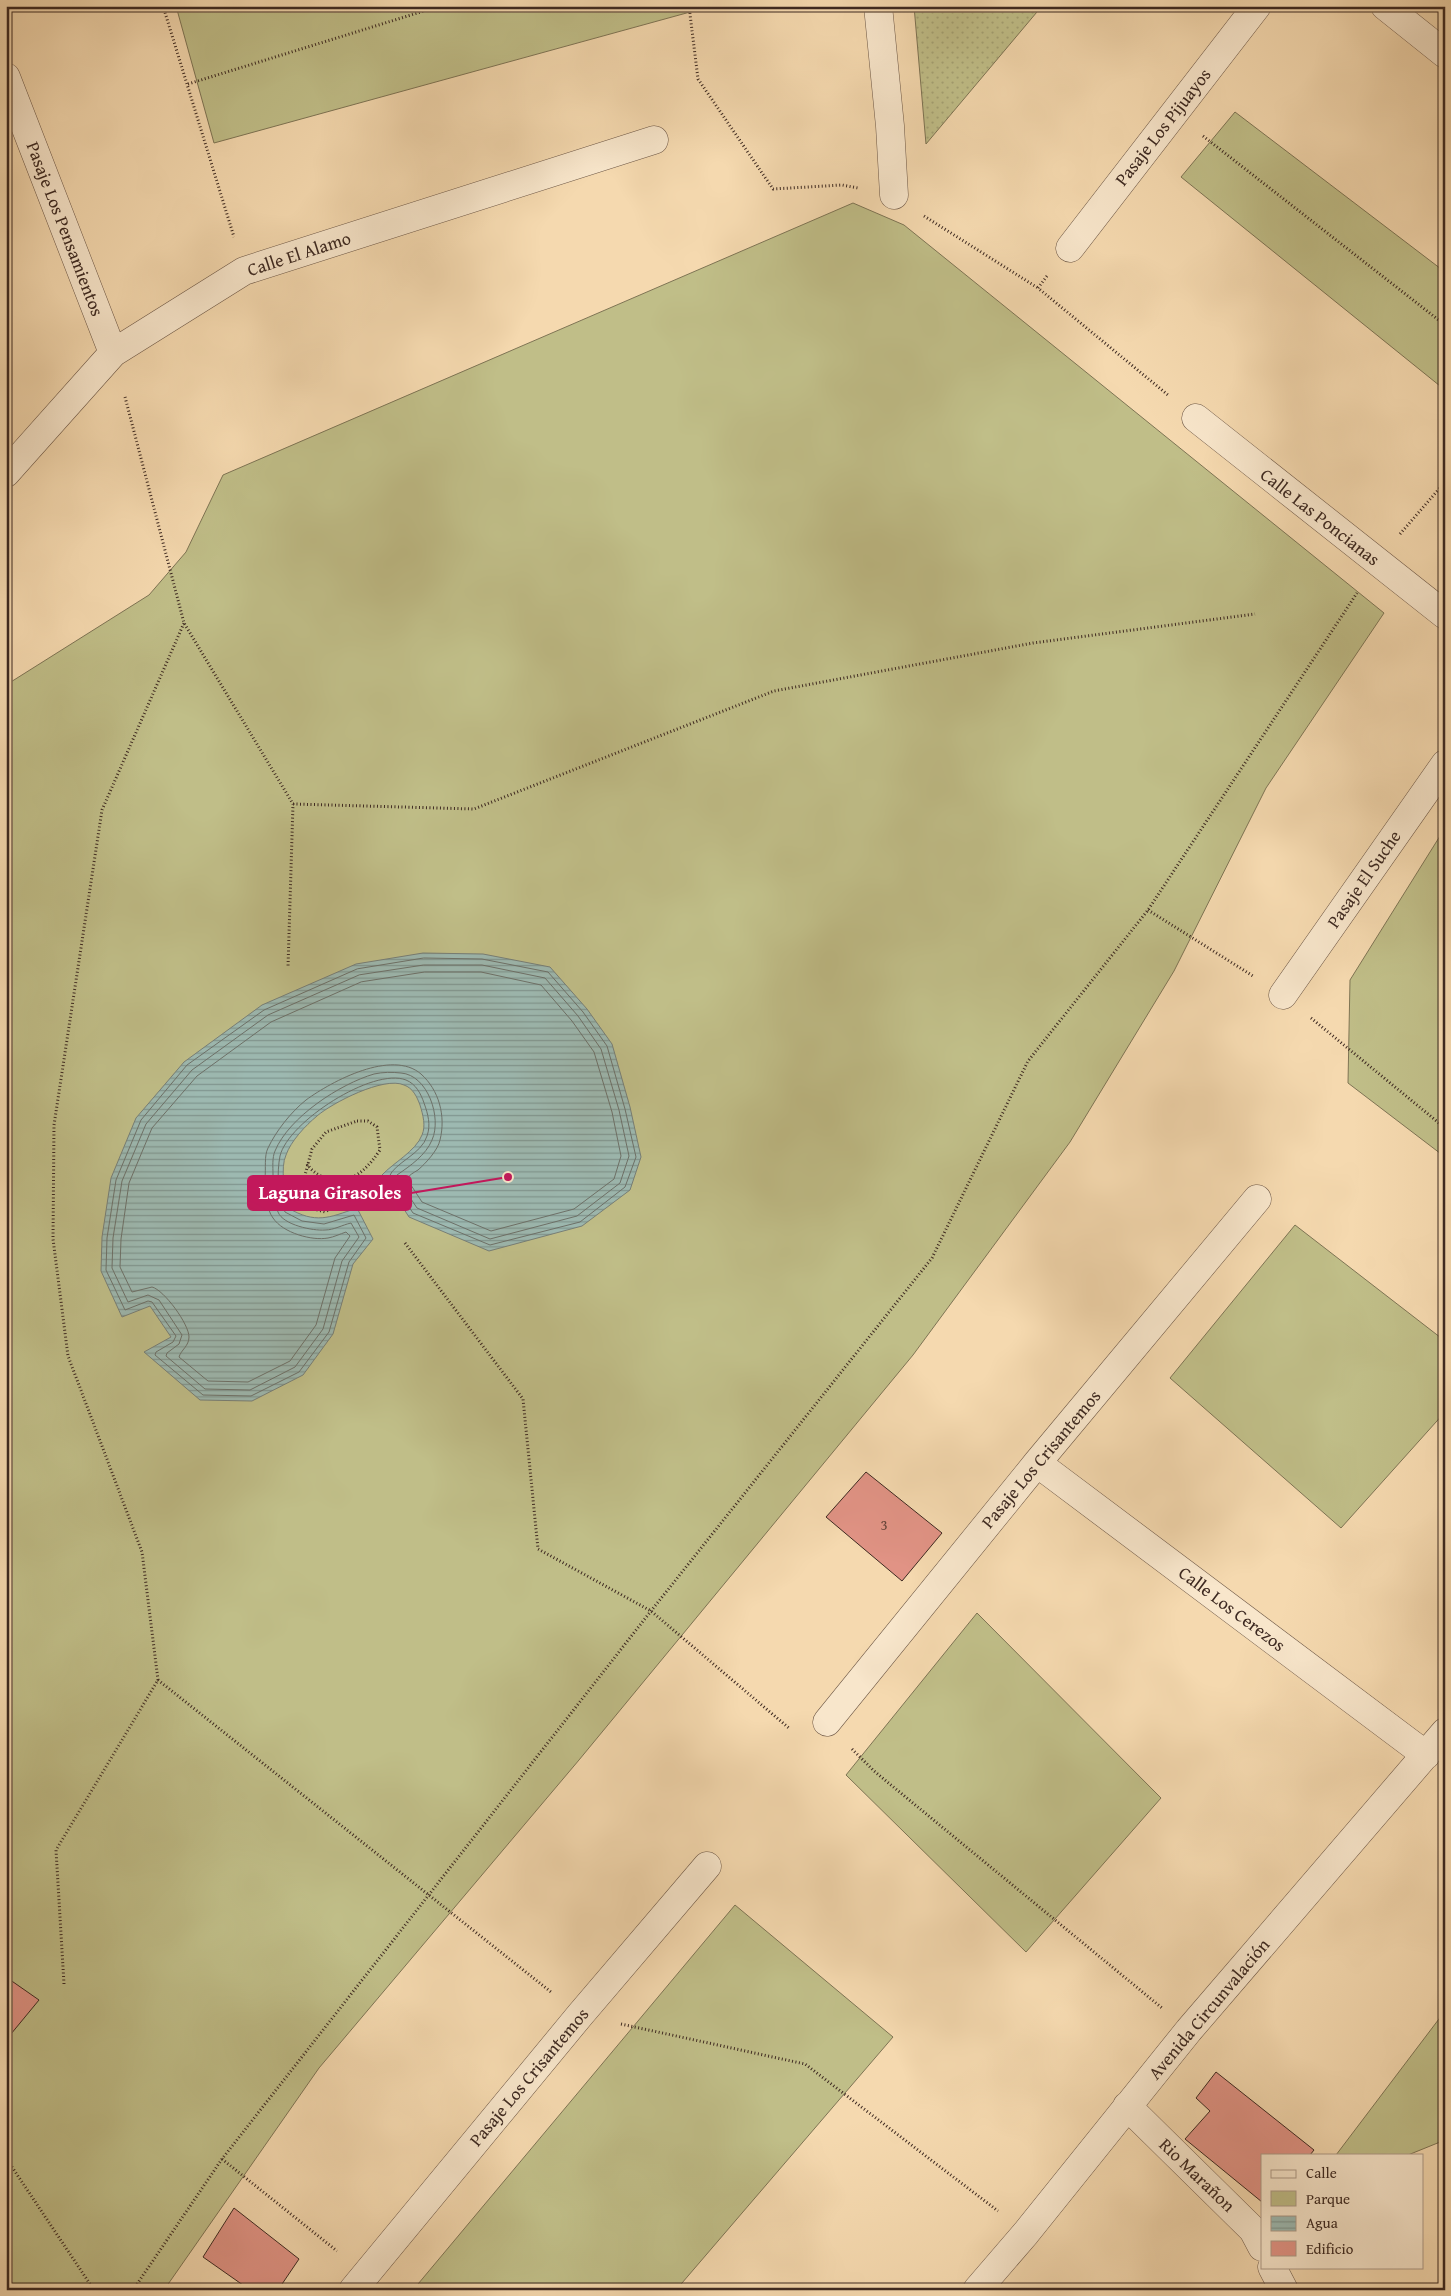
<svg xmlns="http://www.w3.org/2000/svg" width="1451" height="2296" viewBox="0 0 1451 2296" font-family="'Gentium Book Plus',serif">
  <defs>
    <pattern id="grass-dots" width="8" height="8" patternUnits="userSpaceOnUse" patternTransform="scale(1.25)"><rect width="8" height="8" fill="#c0be88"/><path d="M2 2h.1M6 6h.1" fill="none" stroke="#a6a375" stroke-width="1.8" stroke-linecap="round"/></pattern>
    <pattern id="water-rules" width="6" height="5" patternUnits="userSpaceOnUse" patternTransform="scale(1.25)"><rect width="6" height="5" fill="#9db9b1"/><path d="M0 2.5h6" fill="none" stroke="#819690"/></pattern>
  </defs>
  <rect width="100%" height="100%" fill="#f5d9af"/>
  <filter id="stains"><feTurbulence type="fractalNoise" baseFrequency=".004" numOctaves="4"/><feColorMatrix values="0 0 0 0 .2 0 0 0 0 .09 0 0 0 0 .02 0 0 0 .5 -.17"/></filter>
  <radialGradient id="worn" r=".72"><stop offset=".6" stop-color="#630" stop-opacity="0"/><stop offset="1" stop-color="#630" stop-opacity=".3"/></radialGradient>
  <path fill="url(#grass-dots)" stroke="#7e7454" d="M914,6H1042L926,144Z"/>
  <path fill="#c0be88" stroke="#7e7454" d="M176,6H712L214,143Z
    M1235,112L1445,272V390L1181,177Z
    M853,203L904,225L1384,613L1266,788L1174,971L1070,1142L913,1355L579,1760L319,2068L164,2290H6V685L149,595L186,552L223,475Z
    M1445,828V1157L1348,1083L1350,980Z
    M1295,1225L1445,1341V1412L1341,1528L1170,1378Z
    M977,1613L1161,1798L1026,1952L846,1775Z
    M735,1905L893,2037L676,2290H413Z
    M1445,2011V2140L1408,2155H1336Z"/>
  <path fill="url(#water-rules)" stroke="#777f77" d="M423,953L483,954L550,967L587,1009L612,1044L630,1107L641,1157L630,1190L582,1226L489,1251L409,1217L382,1175C393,1163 416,1151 422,1135C426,1126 423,1115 420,1105C417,1097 413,1088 404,1085C384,1076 332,1103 317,1116C305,1126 291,1141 286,1155C280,1168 285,1194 288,1208C316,1224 328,1218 357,1208L373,1239L353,1264L333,1334L303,1375L252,1401L200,1400L144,1352L171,1337L150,1306L122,1317L101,1271L102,1237L111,1178L136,1118L184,1062L262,1005L356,964Z"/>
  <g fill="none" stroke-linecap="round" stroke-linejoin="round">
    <path stroke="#6d7169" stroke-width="1" d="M424,958L482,959L548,972L583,1012L607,1046L625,1109L636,1157L625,1187L580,1222L490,1245L413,1213L389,1177C394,1163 422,1154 427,1136C431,1125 428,1114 424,1103C421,1094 416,1084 406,1080C373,1067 288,1122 280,1156C277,1171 277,1198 285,1212L302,1221L324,1224L354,1215L366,1238L349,1262L329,1332L299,1372L251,1396L203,1395L155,1355L156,1352L173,1342L176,1336L152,1302L148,1301L125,1310L106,1270L107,1238L116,1180L141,1120L187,1065L264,1010L357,969Z
      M424,965H482L545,978L578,1016L601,1049L619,1110L629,1156L620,1183L577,1216L490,1239L417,1208L397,1178V1175C410,1166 426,1155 432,1140C442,1118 428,1075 401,1073C392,1072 383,1072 374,1074C340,1084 289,1117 275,1151C272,1158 273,1167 273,1174C273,1186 273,1201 278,1212C283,1225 313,1231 325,1230C334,1230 342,1225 351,1223L359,1237L342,1261L323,1329L295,1367L250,1390L205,1389L166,1356L167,1353L179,1344L182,1335L159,1300L148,1295L128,1302L112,1268L113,1238L122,1181L146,1124L192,1070L268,1015L359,975Z
      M425,972H481L541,985L572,1021L594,1052L612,1112L621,1156L614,1179L574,1209L491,1231L422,1202L407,1179C409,1175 413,1173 418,1170C426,1163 438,1150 440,1140C446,1116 439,1090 421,1074C392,1049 332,1081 306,1100C291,1112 276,1131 268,1148C264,1156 266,1168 265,1178C265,1189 266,1209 273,1218C283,1233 312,1241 328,1238C334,1237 340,1234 346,1232L350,1236L335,1258L316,1325L290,1361L248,1382L208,1381L179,1357C181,1350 189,1346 189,1337C189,1324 164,1290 152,1287L132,1292L120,1267L121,1239L129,1183L152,1128L197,1076L271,1022L361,982Z"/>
  </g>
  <path fill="#e19385" stroke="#3d2921" d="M866,1472L942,1533L902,1581L826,1517Z
    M6,1977L39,2000L6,2040Z
    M1216,2072L1314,2150L1310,2155H1262V2202L1185,2139L1210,2111L1196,2098Z
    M234,2208L299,2259L278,2290H250L203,2257Z"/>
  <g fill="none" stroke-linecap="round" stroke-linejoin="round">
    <g stroke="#6b5544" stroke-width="29">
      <path id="minor" d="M878,6L890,126L894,195
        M1385,6L1445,54
        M6,77L113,353
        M1070,248L1257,6
        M1196,418L1445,615
        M6,473L113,353L244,271L654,140
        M1283,995L1445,764
        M1037,1463L1426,1755
        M827,1722L1037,1463L1257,1199
        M1127,2106L1253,2230L1262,2247
        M1272,2267L1284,2290
        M353,2290L580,2015L707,1866
        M977,2290L1026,2233L1189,2030L1445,1732"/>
    </g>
    <path stroke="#3d2921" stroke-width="3" stroke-dasharray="1 2.5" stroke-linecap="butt" d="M163,6L234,237
      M689,6L698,79L773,189L842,185L858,188
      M188,84L440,6
      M1203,136L1445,325
      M924,216L1038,288
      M1047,276L1038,288L1168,395
      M125,397L184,623L293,804L288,967
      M1400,534L1445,482
      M293,804L474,809L774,691L1033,643L1255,614
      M1148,910L1253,976
      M1311,1018L1445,1128
      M357,1121H368L377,1127L380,1150C369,1166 361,1175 342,1182C342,1197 339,1204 325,1212L314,1209L306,1194L304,1179L312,1149L326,1132Z
      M307,1164C314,1175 329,1181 342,1182
      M405,1243L523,1399L538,1549L651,1611L790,1729
      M158,1680L551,1992
      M852,1749L874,1771L1162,2008
      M64,1984L56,1850L158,1680L142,1552L68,1356L53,1239L54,1125L102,810L184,623
      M621,2024L805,2064L998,2211
      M6,2158L94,2290
      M222,2159L337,2251
      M133,2290L222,2159L651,1611L932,1258L1028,1061L1148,910L1357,593"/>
    <use href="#minor" stroke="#f8e6cb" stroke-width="28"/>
  </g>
  <g text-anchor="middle" stroke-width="4.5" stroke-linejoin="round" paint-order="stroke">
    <g font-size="15" fill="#66443a">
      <text x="884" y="1530">3</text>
    </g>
    <g font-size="18" fill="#3d2921" stroke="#f8e6cb">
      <text transform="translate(1163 127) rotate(-52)" y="6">Pasaje Los Pijuayos</text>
      <text transform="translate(65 229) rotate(69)" y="6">Pasaje Los Pensamientos</text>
      <text transform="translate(299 254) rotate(-18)" y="6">Calle El Alamo</text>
      <text transform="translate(1320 517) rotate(38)" y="6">Calle Las Poncianas</text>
      <text transform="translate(1364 879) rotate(-55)" y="6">Pasaje El Suche</text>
      <text transform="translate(1041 1459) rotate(-50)" y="6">Pasaje Los Crisantemos</text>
      <text transform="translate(1232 1609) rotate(37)" y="6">Calle Los Cerezos</text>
      <text transform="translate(1209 2009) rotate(-50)" y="6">Avenida Circunvalación</text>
      <text transform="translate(529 2077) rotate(-50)" y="6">Pasaje Los Crisantemos</text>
      <text transform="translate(1197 2175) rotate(44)" y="6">Rio Marañon</text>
    </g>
  </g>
  <path fill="none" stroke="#c2185b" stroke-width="2" d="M508 1177L411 1193"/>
  <circle fill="#c2185b" stroke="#f8e6cb" stroke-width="2" cx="508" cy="1177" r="5"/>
  <rect fill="#c2185b" stroke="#c2185b" stroke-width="2" x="248" y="1176" width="163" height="34" rx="5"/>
  <g font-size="19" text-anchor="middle" font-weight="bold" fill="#fff">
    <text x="330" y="1199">Laguna Girasoles</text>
  </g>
  <rect width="1451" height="2296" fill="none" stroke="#f5d9af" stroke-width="25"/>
  <rect x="8" y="8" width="1436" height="2281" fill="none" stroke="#3d2921" stroke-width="2.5"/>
  <rect x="12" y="12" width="1426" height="2271" fill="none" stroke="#3d2921"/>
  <rect x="1261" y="2154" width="162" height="115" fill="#f8e6cb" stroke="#ad9a87"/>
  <rect x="1271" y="2170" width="25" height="8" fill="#f8e6cb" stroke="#ad9a87"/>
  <text x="1306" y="2178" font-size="15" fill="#3d2921">Calle</text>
  <rect x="1271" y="2191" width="25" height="15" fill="#c0be88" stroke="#ad9a87"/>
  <text x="1306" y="2204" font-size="15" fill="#3d2921">Parque</text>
  <rect x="1271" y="2216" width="25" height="15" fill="url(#water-rules)" stroke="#ad9a87"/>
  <text x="1306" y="2228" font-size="15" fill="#3d2921">Agua</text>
  <rect x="1271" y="2241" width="25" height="15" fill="#e19385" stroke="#ad9a87"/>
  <text x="1306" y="2254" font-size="15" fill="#3d2921">Edificio</text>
  <rect width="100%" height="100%" filter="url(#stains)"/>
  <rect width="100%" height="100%" fill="url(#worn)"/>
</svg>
